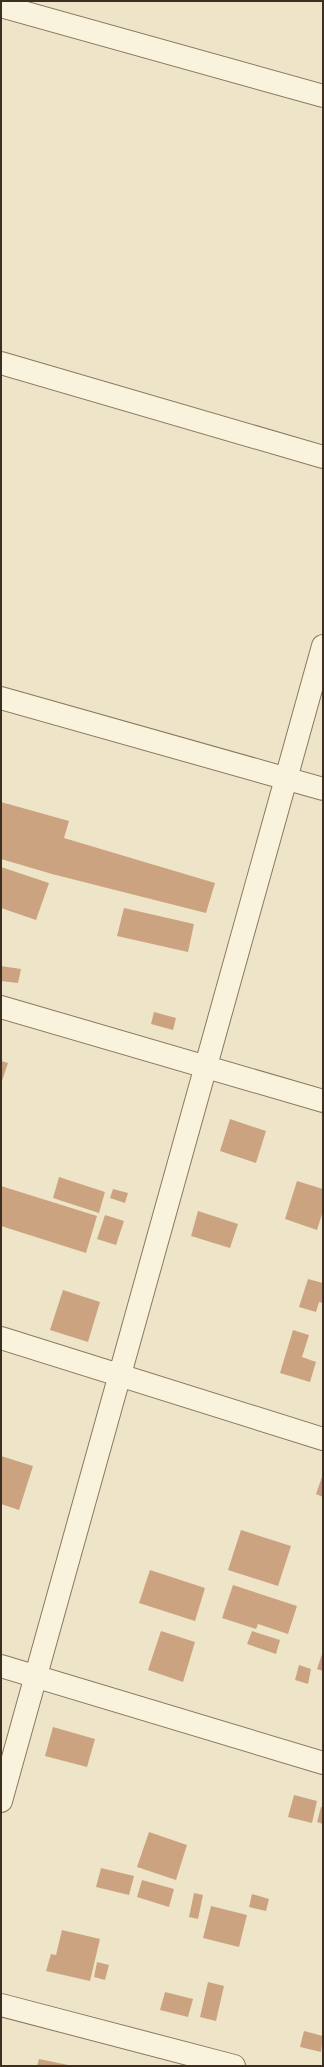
<svg xmlns="http://www.w3.org/2000/svg" width="324" height="2067" viewBox="0 0 324 2067" font-family="'Crimson Pro',serif">
  <rect width="100%" height="100%" fill="#eee5c9"/>
  <path fill="#cca380" d="M1,802L69,821L64,838L215,883L206,913L52,874L1,859Z
    M1,867L49,883L36,920L1,908Z
    M124,908L194,924L188,952L117,936Z
    M1,966L21,969L18,983L1,981Z
    M154,1012L176,1018L173,1030L151,1024Z
    M1,1061L8,1063L1,1084Z
    M230,1119L266,1131L256,1163L220,1151Z
    M59,1177L105,1192L99,1213L53,1198Z
    M297,1181L323,1189V1211L317,1230L285,1219Z
    M1,1186L97,1216L86,1253L1,1226Z
    M113,1189L128,1193L125,1203L110,1198Z
    M198,1211L238,1224L230,1248L191,1236Z
    M105,1215L124,1221L116,1245L97,1239Z
    M308,1279L323,1283V1303L319,1302L316,1312L299,1307Z
    M63,1290L100,1302L88,1342L50,1330Z
    M293,1330L309,1335L302,1357L316,1362L310,1382L280,1373Z
    M1,1456L33,1466L19,1510L1,1504Z
    M323,1474V1497L316,1494Z
    M241,1530L291,1546L278,1586L228,1570Z
    M150,1570L205,1588L195,1621L139,1603Z
    M233,1585L297,1606L288,1634L258,1624L256,1629L222,1618Z
    M161,1631L195,1642L183,1682L148,1670Z
    M252,1631L280,1640L276,1654L247,1644Z
    M323,1651V1671L317,1669Z
    M299,1665L311,1669L308,1684L295,1680Z
    M53,1727L95,1739L87,1767L45,1756Z
    M294,1795L317,1801L312,1823L288,1817Z
    M321,1807H323V1824L317,1822Z
    M149,1832L187,1845L176,1880L137,1867Z
    M101,1868L134,1876L129,1895L96,1887Z
    M142,1880L174,1889L169,1907L137,1897Z
    M194,1893L203,1895L198,1919L189,1917Z
    M252,1894L269,1899L266,1911L249,1907Z
    M211,1906L247,1915L239,1947L203,1938Z
    M62,1930L100,1939L90,1981L46,1971L51,1954L56,1955Z
    M97,1962L109,1965L105,1980L94,1977Z
    M208,1982L224,1986L216,2021L200,2017Z
    M165,1992L193,1999L188,2017L160,2010Z
    M304,2031L323,2036L321,2052L300,2047Z
    M39,2059L68,2065V2066H37Z"/>
  <g fill="none" stroke-linecap="round" stroke-linejoin="round">
    <g stroke="#8b785e" stroke-width="24">
      <path id="minor" d="M1,6L323,96
        M1,363L323,457
        M1,698L323,789
        M1,1007L323,1101
        M1,1338L323,1439
        M1,1666L323,1763
        M1,1801L323,646
        M1,2005L234,2066"/>
    </g>
    <use href="#minor" stroke="#f9f2dd" stroke-width="22"/>
  </g>
  <rect width="324" height="2067" fill="none" stroke="#3c2f21" stroke-width="4"/>
</svg>
